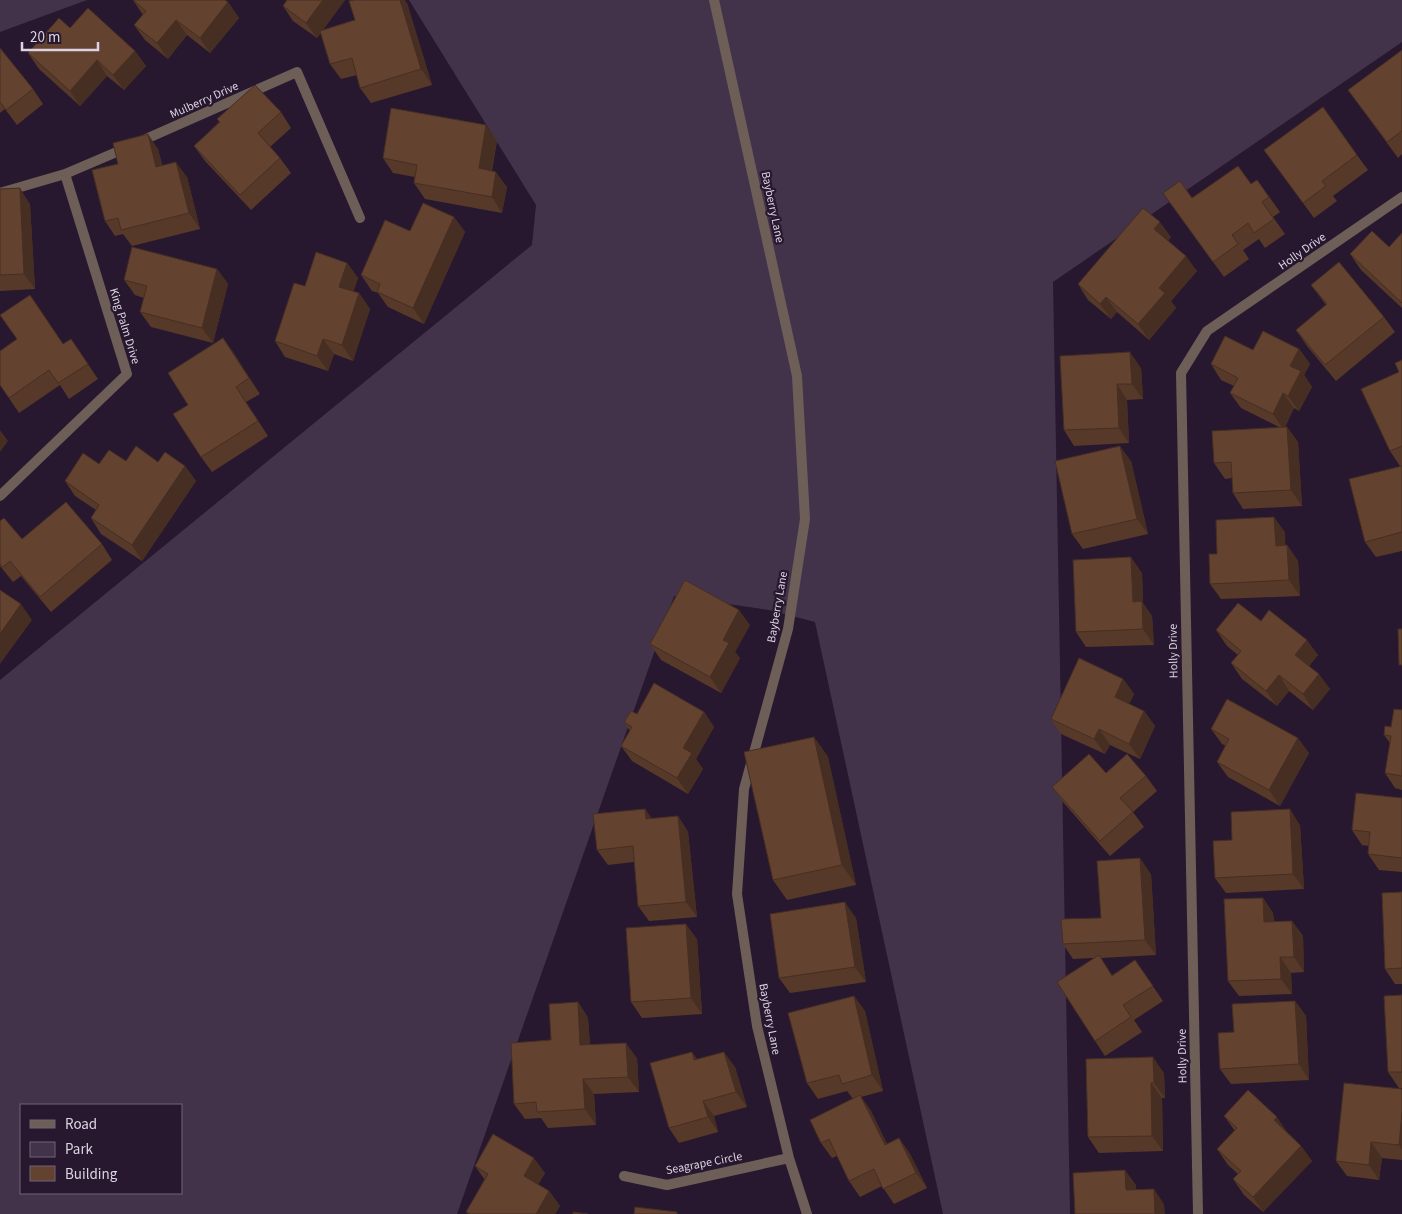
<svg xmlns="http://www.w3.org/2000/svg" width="1402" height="1214" viewBox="0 0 1402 1214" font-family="'Source Sans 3',sans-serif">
  <rect width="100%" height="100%" fill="#27182f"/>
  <path fill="#42334a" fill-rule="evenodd" d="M0,0H87L0,32Z
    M409,0H1402V42L1053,282L1070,1214H943L815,622L769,610L674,596L457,1214H0V680L532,245L536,205ZM21,1105H181V1193H21Z"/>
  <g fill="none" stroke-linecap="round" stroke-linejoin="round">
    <path stroke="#6d5f57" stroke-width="10" d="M714,0L797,376L805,519L788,629L744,789L737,894L757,1026L789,1158L807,1214
      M139,142L297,72L360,218
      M0,193L65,174L126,148
      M0,496L127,374L65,174
      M624,1176L667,1185L789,1158
      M1198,1214L1181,373L1207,331L1402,197"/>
  </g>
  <path fill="#563929" d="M133,0L228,2L239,18L210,53L187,35L168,59L145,40L134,25L143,15Z
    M345,0L323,30L407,3L432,85L371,103L360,88L357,75L341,79L330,64L321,33L317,38L293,21L283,6Z
    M70,28L135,51L146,66L124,90L107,76L80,106L39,69L28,53Z
    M0,48L33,89L43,104L17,125L5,109L0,113Z
    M1402,50V154L1398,158L1348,90Z
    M281,112L291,128L270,147L280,158L291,173L251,210L205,161L194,146L219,122L217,119Z
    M486,125L497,141L492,171L507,187L502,213L425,199L414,183L415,177L393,173L383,158Z
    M158,149L162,165L187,177L200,229L132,246L123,234L115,236L105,221L118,164Z
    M1264,150L1357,155L1368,170L1333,196L1337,201L1314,218Z
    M1257,180L1280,212L1273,217L1285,234L1265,248L1259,239L1243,250L1249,259L1224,277L1163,193L1192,198L1251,184Z
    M0,189L30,204L35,289L0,291Z
    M454,217L465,232L424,324L388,307L378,293L372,291L361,275L410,231Z
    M1402,233V308L1361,270L1350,254L1389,247Z
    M1171,237L1168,241L1197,271L1171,301L1176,308L1149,340L1117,312L1111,319L1088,300L1078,284Z
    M347,263L358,278L353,292L359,293L370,309L353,361L334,354L328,371L285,357L275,341L305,286Z
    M217,269L228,284L213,343L151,327L140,312L144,298L135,295L124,280Z
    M1311,285L1384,317L1395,332L1336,381L1307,346L1296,330L1326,305Z
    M223,338L260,394L246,402L268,436L212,472L201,457L188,405Z
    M17,339L63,344L71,339L98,379L69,399L60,385L19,413L0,385Z
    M1299,349L1310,364L1304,375L1312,387L1299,411L1294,408L1285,427H1287L1298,442L1302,506L1243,509L1233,493L1232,478L1225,479L1214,463L1279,427L1241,408L1230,393L1234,386L1221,380L1211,364L1253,350Z
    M1060,356L1141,368L1143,399L1127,400L1129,443L1074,446L1064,430Z
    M1402,360V551L1376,557L1365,542L1400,466L1390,451L1399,372Z
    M126,461L158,462L185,466L196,481L142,561L101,534L91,518L96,510L75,496L65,481L99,464Z
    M1131,461L1148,534L1083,549L1072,534Z
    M0,521L22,539L102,544L112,560L51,612L21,576L13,582L0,566Z
    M1285,532V545H1287L1298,561L1300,596L1221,599L1210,584L1217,554Z
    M1142,573L1143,603L1152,616L1154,645L1086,647L1076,632Z
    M1261,621L1318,655L1309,666L1330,689L1313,710L1289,691L1277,706L1242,679L1231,663L1238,655L1227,646L1216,630Z
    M750,625L735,652L740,658L721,693L661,660L650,644Z
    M1123,679L1134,694L1129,704L1144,711L1155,726L1140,759L1110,745L1105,754L1061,734L1051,719Z
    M1402,710V790L1395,788L1385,773L1390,743L1384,735L1391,727Z
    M704,712L714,727L696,759L703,769L688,794L632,761L621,746L630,731L624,722L637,714Z
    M1211,729L1309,753L1280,806L1228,777L1217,762L1226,746L1222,744Z
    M814,737L828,757L856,885L787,900L773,880Z
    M1106,773L1146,776L1157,791L1133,812L1144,827L1110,856L1063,802L1052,787Z
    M1402,798V872L1379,870L1368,854L1369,846L1362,845L1352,830Z
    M645,809L652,819L678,816L688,832L697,917L649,921L638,906L634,862L608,865L597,850Z
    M1300,825L1304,889L1226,893L1215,878Z
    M1151,874L1156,955L1101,958L1112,975L1135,960L1163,1001L1134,1020L1142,1032L1105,1056L1095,1041L1093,958L1073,959L1063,944L1101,918Z
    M1402,892V984H1395L1385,969Z
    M1263,898L1273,913L1274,921H1292L1303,936L1304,972L1291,973L1292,994L1239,996L1228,981Z
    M856,918L866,982L790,993L779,978Z
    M697,939L702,1014L642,1018L631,1002Z
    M1402,995V1088H1399L1388,1072Z
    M854,996L865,1011L883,1091L861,1097L871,1111L887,1144L899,1138L910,1154L927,1188L894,1204L882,1186L860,1197L849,1181L837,1156L832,1158L821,1143L853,1099L847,1091L818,1099L807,1083Z
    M1295,1001L1306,1016L1309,1080L1231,1084L1220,1069Z
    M578,1002L588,1018L590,1045L637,1058L639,1092L594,1094L596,1125L548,1128L541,1118L525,1119L514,1104L551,1040Z
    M692,1052L697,1059L735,1067L747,1107L714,1116L718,1132L679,1143L669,1128Z
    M1086,1059L1164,1073L1165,1098H1162L1163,1151L1099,1153L1088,1137Z
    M1402,1089V1160L1382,1158L1379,1180L1347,1176L1336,1161Z
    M1224,1116L1287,1132L1301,1146L1312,1161L1263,1212L1244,1195L1233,1179L1238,1174L1228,1165L1217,1149L1235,1131Z
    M475,1166L545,1173L538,1184L549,1191L560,1206L555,1214H468L466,1212L485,1180Z"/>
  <path fill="#462e22" d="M323,0H345L317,38L306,23Z
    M400,0H405L407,3L432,85L421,69Z
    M228,2L239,18L210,53L200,38Z
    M176,20L187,35L168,59L157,43Z
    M135,51L146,66L124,90L113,75Z
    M97,60L107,76L80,106L70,91Z
    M486,125L497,141L489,184L479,168Z
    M148,134L158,149L167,182L156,167Z
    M176,162L187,177L200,229L189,213Z
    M496,172L507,187L502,213L492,197Z
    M20,188L30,204L35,289L24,274Z
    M454,217L465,232L424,324L413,308Z
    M1160,222L1171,237L1165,245L1154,229Z
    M1186,256L1197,271L1171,301L1176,308L1149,340L1138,324L1159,288Z
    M347,263L358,278L350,302L339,287Z
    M217,269L228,284L213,343L202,328Z
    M359,293L370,309L353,361L342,345Z
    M1106,297L1117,312L1111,319L1100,304Z
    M223,338L234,353L260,394L249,378Z
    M323,339L334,354L328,371L317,356Z
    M1299,349L1310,364L1304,375L1312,387L1299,411L1288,396L1290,366Z
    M1130,352L1141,368L1143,399L1132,384Z
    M1117,384L1127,400L1129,443L1119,428Z
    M1283,393L1294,408L1284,430L1273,414Z
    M1287,427L1298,442L1302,506L1291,490Z
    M0,430L8,441L0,452Z
    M1120,446L1131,461L1148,534L1137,519Z
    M185,466L196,481L142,561L132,545Z
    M1274,517L1285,532L1286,561L1276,546Z
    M1287,545L1298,561L1300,596L1289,580Z
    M1131,557L1142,573L1143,603L1152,616L1154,645L1143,629L1133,602Z
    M21,604L32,620L0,664V634Z
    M739,610L750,625L735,652L740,658L721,693L710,677L723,640Z
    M1307,640L1318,655L1306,670L1295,655Z
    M1319,674L1330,689L1313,710L1303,694Z
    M1279,675L1289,691L1277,706L1266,691Z
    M1123,679L1134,694L1125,712L1115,697Z
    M1144,711L1155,726L1140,759L1129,744Z
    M704,712L714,727L696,759L703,769L688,794L677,778L683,748Z
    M1099,729L1110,745L1105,754L1094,739Z
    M814,737L828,757L856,885L842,865Z
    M1298,738L1309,753L1280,806L1269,790Z
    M645,809L656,825L646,819Z
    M1290,809L1300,825L1304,889L1293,874Z
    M678,816L688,832L697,917L686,902Z
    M1140,858L1151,874L1156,955L1145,940Z
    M1263,898L1273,913L1275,937L1264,922Z
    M845,902L856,918L866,982L855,967Z
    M1292,921L1303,936L1304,972L1294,957Z
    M686,924L697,939L702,1014L691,998Z
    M1280,957L1291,973L1292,994L1281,979Z
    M854,996L865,1011L883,1091L872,1075Z
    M1295,1001L1306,1016L1309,1080L1299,1064Z
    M578,1002L588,1018L591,1061L580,1045Z
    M626,1043L637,1058L639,1092L628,1077Z
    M692,1052L702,1067L694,1060Z
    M724,1052L735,1067L747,1107L736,1092Z
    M1153,1057L1164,1073L1165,1098L1154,1083Z
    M583,1079L594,1094L596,1125L585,1109Z
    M1151,1083L1162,1098L1163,1151L1152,1136Z
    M860,1095L871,1111L895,1160L885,1145Z
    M703,1101L714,1116L718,1132L708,1117Z
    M1402,1112V1150L1399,1145Z
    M1277,1117L1287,1132L1284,1135L1274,1120Z
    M899,1138L910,1154L927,1188L916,1173Z
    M1371,1142L1382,1158L1379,1180L1369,1165Z
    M1301,1146L1312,1161L1263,1212L1253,1197Z
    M534,1158L545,1173L535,1191L524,1176Z
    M1125,1170L1136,1185L1137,1205L1126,1190Z
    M1154,1189L1164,1204L1165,1214H1155Z
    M549,1191L560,1206L555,1214H536Z"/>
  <path fill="#644230" stroke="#462e22" d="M133,0H225L228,2L200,38L176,20L157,43L134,25L146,11Z
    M287,0H323L306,23L283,6Z
    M354,0H400L421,69L360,88L352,58L330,64L320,31L355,20L349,1Z
    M88,8L135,51L113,75L97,60L70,91L28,53L59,18L70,28Z
    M0,48L33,89L6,110L0,102Z
    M1402,50V131L1387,142L1348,90Z
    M255,85L281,112L258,133L280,158L240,195L194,146L220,122L217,119Z
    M1323,107L1357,155L1322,181L1326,186L1303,203L1264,150Z
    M391,108L486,125L479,168L496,172L492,197L414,183L417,165L383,158Z
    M148,134L156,167L176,162L189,213L121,230L118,218L105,221L92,170L118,164L113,143Z
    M1238,166L1251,184L1257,180L1269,197L1262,202L1274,219L1254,233L1248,223L1232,235L1238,244L1213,262L1163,193L1180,181L1192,198Z
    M20,188L24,274L0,275V189Z
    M423,203L454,217L413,308L377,292L380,284L361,275L385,220L410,231Z
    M1143,208L1160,222L1154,229L1186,256L1159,288L1165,293L1138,324L1106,297L1100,304L1078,284Z
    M1372,231L1389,247L1402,233V303L1350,254Z
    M132,247L217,269L202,328L140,312L147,286L124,280Z
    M316,252L347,263L339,287L359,293L342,345L323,339L317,356L275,341L294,283L305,286Z
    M1339,262L1384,317L1325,365L1296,330L1327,304L1311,285Z
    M30,295L63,344L71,339L88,364L58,383L49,370L9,398L0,385V351L17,339L0,315Z
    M1263,331L1299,349L1290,366L1301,371L1288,396L1283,393L1273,414L1230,393L1238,378L1211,364L1225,336L1253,350Z
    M223,338L249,378L236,387L258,421L201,457L173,414L188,405L168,373Z
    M1130,352L1132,384H1117L1119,428L1064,430L1060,356Z
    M1402,360V446L1390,451L1361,389L1399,372L1395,363Z
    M1287,427L1291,490L1233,493L1231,462L1214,463L1212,431Z
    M136,446L158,462L165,452L185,466L132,545L91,518L99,505L65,481L83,453L99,464L109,450L126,461Z
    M1120,446L1137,519L1072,534L1055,461Z
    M1402,466V532L1365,542L1349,479Z
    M66,502L102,544L40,597L10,561L3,567L0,564V521L4,518L22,539Z
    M1274,517L1276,546L1287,545L1289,580L1210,584L1209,554H1217L1216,520Z
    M1131,557L1133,602L1142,601L1143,629L1076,632L1073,560Z
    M685,580L739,610L723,640L729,643L710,677L650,644Z
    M0,590L21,604L0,634Z
    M1238,603L1261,621L1269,610L1307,640L1295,655L1319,674L1303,694L1279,675L1266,691L1231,663L1241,651L1216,630Z
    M1398,629H1402V665H1399Z
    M1079,658L1123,679L1115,697L1144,711L1129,744L1099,729L1094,739L1051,719Z
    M654,683L704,712L683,748L692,753L677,778L621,746L632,727L624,722L631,711L637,714Z
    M1227,699L1298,738L1269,790L1217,762L1229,739L1211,729Z
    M1394,709L1402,710V776L1385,773L1391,736L1384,735L1385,726L1391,727Z
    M814,737L842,865L773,880L744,752Z
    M1089,754L1106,773L1127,754L1146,776L1120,798L1133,812L1100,841L1052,787Z
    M1356,793L1402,798V858L1368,854L1370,832L1352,830Z
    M645,809L646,819L678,816L686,902L638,906L633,846L597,850L593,814Z
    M1290,809L1293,874L1215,878L1213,841L1232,840L1231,812Z
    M1140,858L1145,940L1063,944L1061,919L1101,918L1097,861Z
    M1402,892V968L1385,969L1382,893Z
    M1263,898L1264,922L1292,921L1294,957H1280L1281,979L1228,981L1224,899Z
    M845,902L855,967L779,978L770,914Z
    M686,924L691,998L631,1002L626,928Z
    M1099,955L1112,976L1135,960L1153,986L1123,1005L1131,1017L1095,1041L1057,982Z
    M1402,995V1072H1388L1384,996Z
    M854,996L872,1075L842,1084L839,1075L807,1083L788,1013Z
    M1295,1001L1299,1064L1220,1069L1218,1033L1234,1032L1232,1004Z
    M578,1002L580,1045L626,1043L628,1077L583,1079L585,1109L537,1112L536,1102L514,1104L511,1043L551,1040L549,1004Z
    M692,1052L694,1060L724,1052L736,1092L703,1101L708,1117L669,1128L650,1063Z
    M1153,1057L1154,1083H1151L1152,1136L1088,1137L1086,1059Z
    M1344,1083L1402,1089V1112L1399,1145L1371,1142L1369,1165L1336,1161Z
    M1248,1090L1277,1117L1274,1120L1301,1146L1253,1197L1233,1179L1241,1171L1217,1149L1237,1128L1224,1116Z
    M860,1095L885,1145L899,1138L916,1173L883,1189L874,1169L849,1181L829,1139L821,1143L810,1120Z
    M493,1134L534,1158L524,1176L549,1191L536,1214H470L466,1212L488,1174L475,1166Z
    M1125,1170L1126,1190L1154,1189L1155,1214H1075L1073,1173Z
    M635,1207L677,1212V1214H634Z
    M573,1212L588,1214H573Z"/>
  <g text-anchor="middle" stroke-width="4.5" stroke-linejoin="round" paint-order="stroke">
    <g font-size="12" fill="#ddd4e3" stroke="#27182f">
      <text transform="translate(204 100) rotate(-24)" y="4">Mulberry Drive</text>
      <text transform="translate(773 207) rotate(78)" y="4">Bayberry Lane</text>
      <text transform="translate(1302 251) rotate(-35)" y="4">Holly Drive</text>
      <text transform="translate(125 326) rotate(73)" y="4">King Palm Drive</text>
      <text transform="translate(777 607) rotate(-80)" y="4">Bayberry Lane</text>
      <text transform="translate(1173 651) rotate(-91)" y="4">Holly Drive</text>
      <text transform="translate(770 1019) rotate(79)" y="4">Bayberry Lane</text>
      <text transform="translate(1182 1056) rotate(-91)" y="4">Holly Drive</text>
      <text transform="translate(704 1163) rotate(-11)" y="4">Seagrape Circle</text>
    </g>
  </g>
  <rect x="20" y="1104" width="162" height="90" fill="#27182f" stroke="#706377"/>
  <rect x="30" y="1120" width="25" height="8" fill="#6d5f57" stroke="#706377"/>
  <text x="65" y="1129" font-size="15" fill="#ddd4e3">Road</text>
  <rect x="30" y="1142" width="25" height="15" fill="#42334a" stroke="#706377"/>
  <text x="65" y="1154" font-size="15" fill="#ddd4e3">Park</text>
  <rect x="30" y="1166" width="25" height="15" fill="#644230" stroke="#706377"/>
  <text x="65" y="1179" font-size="15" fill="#ddd4e3">Building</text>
  <path d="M22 42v8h76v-8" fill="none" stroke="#ddd4e3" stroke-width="2.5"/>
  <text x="30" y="42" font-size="15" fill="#ddd4e3" stroke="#27182f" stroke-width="4" paint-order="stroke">20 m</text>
</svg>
